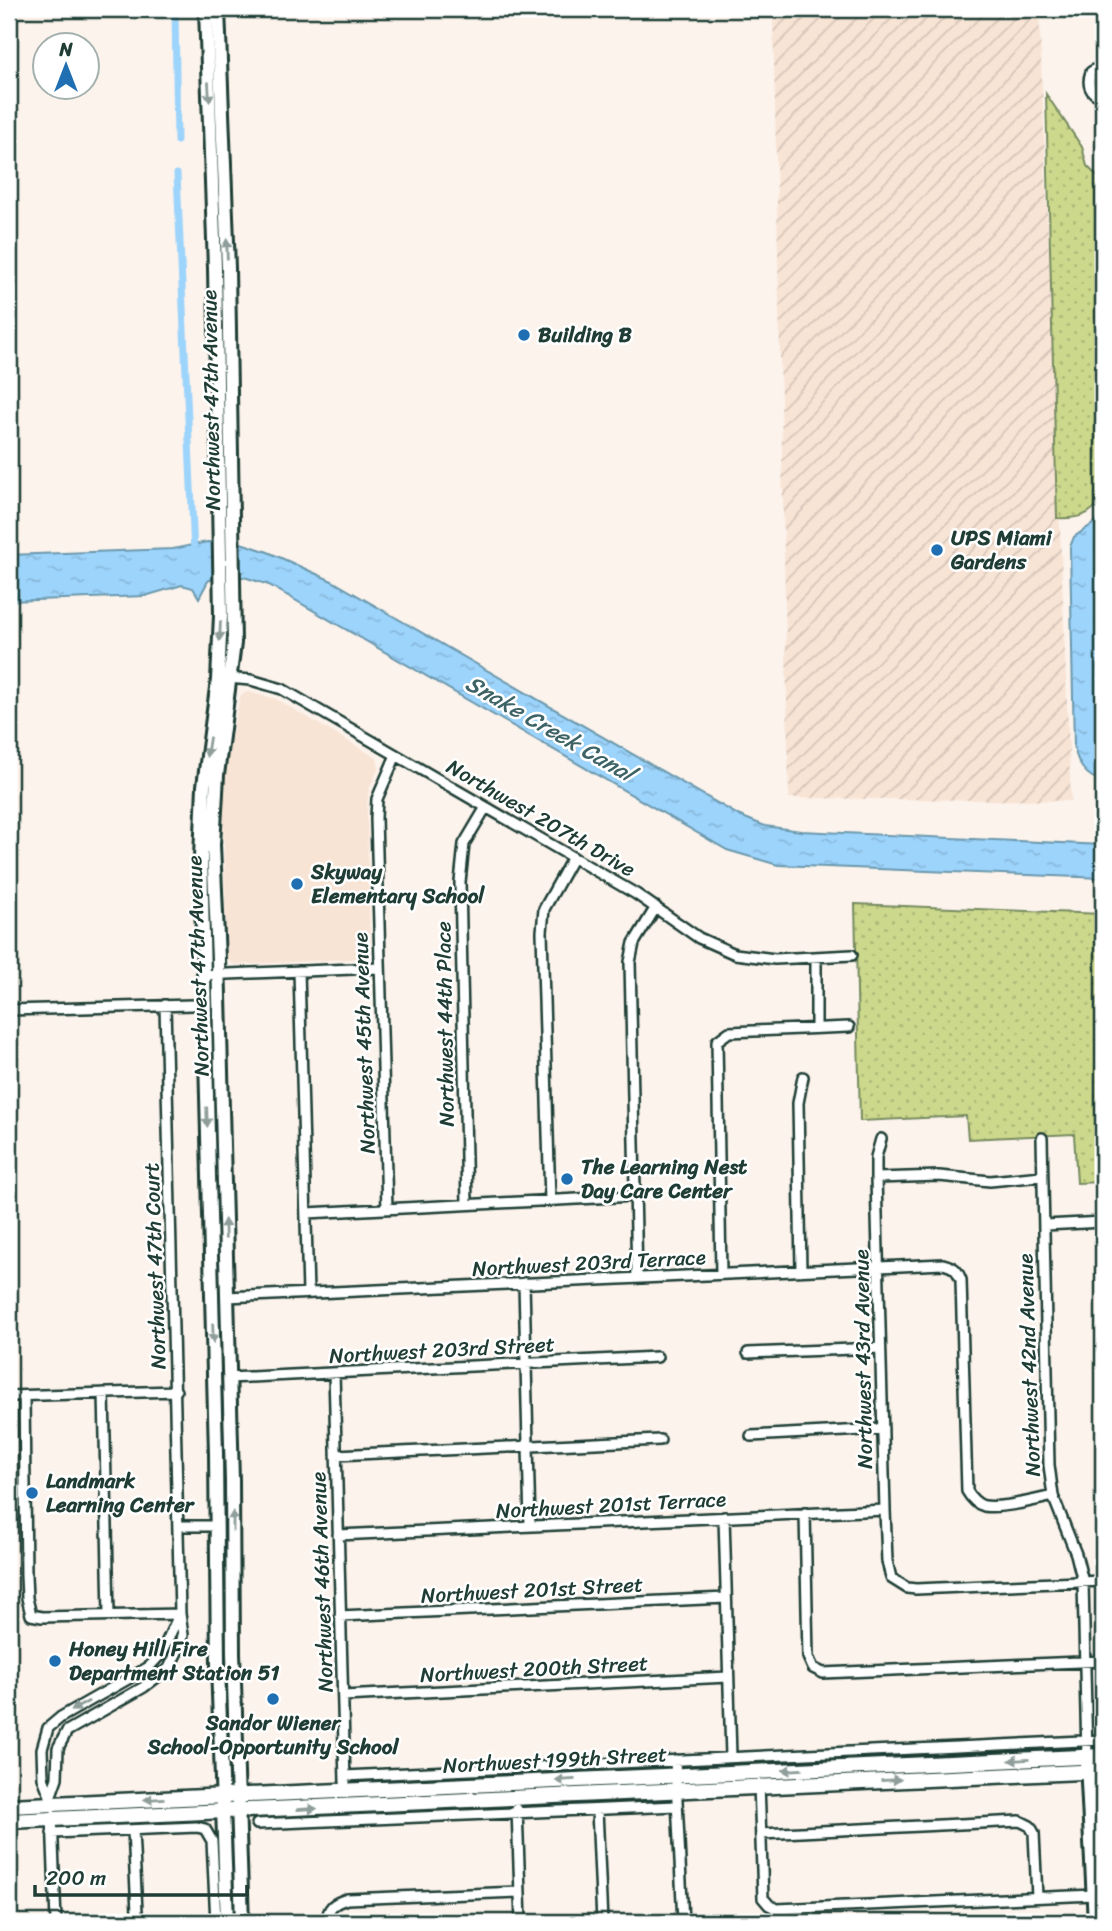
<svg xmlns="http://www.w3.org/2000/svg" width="1112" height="1931" viewBox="0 0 1112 1931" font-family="Sriracha,sans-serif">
  <defs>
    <pattern id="industrial-furrows" width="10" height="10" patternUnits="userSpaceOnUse" patternTransform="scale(1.75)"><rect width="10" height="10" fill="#f8e4d5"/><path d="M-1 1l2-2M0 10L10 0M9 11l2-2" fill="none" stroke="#d4c4b7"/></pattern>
    <pattern id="grass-dots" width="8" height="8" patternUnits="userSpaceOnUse" patternTransform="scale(1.75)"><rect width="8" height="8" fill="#ccd88b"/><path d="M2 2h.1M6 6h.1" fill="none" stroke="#afba79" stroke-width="1.8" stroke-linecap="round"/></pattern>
    <pattern id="water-ripples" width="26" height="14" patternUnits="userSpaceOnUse" patternTransform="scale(1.75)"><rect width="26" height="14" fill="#9dd4fc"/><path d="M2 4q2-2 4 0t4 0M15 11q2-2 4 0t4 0" fill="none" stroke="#87b7d9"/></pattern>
  </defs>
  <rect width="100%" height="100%" fill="#fcf3ec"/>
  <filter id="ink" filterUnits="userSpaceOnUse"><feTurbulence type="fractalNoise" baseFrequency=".0143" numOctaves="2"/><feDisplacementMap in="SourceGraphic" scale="14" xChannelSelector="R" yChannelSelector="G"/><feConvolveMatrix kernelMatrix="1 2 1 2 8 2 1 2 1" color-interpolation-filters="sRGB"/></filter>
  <g filter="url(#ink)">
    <path fill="#f8e4d5" d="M249,692L276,699L377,758L379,768L369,789L367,809L370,951L366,958L236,965L231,963L227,958L223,817L226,763L240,697L243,693Z"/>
    <path fill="url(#industrial-furrows)" d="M773,9H1039L1071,801L789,798Z"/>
    <path fill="url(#grass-dots)" stroke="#768a60" stroke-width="2" d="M1046,94L1082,147L1087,166L1103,182V498C1090,516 1078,519 1057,518Z
      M855,904L1103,914V1182L1077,1183L1074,1134L968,1139L966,1116L860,1121Z"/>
    <path fill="url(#water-ripples)" stroke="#6b98ac" stroke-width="2" d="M1103,517V782C1085,776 1078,765 1074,747L1070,547L1074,537Z
      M207,542L241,543L268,552L332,581L740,816L765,826L801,831L1103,845V878L778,865L727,850L269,585L244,577L212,579L208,581L199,598L193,588L182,585L145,596L9,601V555L173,549Z"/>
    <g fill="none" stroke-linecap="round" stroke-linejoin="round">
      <path stroke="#9dd4fc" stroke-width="7" d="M175,9L177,141
        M177,174L194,553"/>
      <g stroke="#1f3d34" stroke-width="14">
        <path id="street" d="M1103,65L1091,72C1087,83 1089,95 1103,96
          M227,678L251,680L282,689L636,894L699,938L735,954L775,959L852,955
          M816,957V1028
          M299,971L308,1293
          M203,975L379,968
          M9,1010L192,1005
          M1042,1138L1049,1465L1053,1496L1076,1554L1083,1582L1087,1757
          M881,1139L876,1157V1178L885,1510L887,1561L891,1578L907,1588L916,1589L1103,1581
          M876,1178L939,1176L990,1181L1042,1176
          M550,1201L542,932L544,909L573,857
          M467,1204L460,882L464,844L486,807
          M387,1209L376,818L377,799L396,755
          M307,1213L635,1196
          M1045,1225L1103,1222
          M801,1271L798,1103L803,1077
          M721,1274L717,1041L729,1032L849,1027
          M637,1278L630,962L634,943L656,907
          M524,1283L530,1526
          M227,1297L879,1267L943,1264C954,1267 957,1269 961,1280L967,1491C971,1498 976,1504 984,1506C1001,1509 1036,1500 1053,1496
          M748,1353L880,1348
          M334,1373L345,1782
          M229,1378L657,1357
          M104,1393L109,1615
          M9,1396L176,1391
          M24,1396L26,1576L27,1598L31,1615L42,1617L180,1614
          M751,1436L883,1429
          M336,1455L660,1440
          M805,1513L808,1657L813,1668L823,1673L1103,1661
          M724,1517L731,1757
          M180,1526H217
          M338,1535L885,1510
          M340,1616L726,1598
          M343,1696L728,1677
          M675,1760L683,1922
          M345,1776L1103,1740
          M1088,1783H1103
          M759,1784L763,1898L769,1905L777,1909L1094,1895
          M51,1795L57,1778L58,1748L67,1731L144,1687L169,1668L181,1644L183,1635L180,1614L165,1005
          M51,1798L43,1778L42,1749L48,1728L61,1717L149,1667L161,1654L179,1615
          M517,1809L521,1922
          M597,1810L602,1922
          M52,1816L56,1922
          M257,1824L677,1806
          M133,1830L137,1912
          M52,1833L197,1827L205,1829L212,1841L216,1922
          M761,1834L1020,1821L1030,1826L1034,1833L1037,1897
          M327,1922C327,1907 334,1903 347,1899L519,1892"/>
      </g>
      <g stroke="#1f3d34" stroke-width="18">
        <path id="secondary" d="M206,9L215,268L221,615L218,680L204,786L201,857L216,1454L218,1665L227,1922
          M218,9L228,268L234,643L217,775L213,845L218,959L232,1480L233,1653L242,1922
          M1087,1762L1095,1922"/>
      </g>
      <g stroke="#1f3d34" stroke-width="19">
        <path id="primary" d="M9,1806L1103,1756
          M9,1821L1103,1771"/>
      </g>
      <use href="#street" stroke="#fff" stroke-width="9"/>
      <use href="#secondary" stroke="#fff" stroke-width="12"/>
      <use href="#primary" stroke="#fff" stroke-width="14"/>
    </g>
    <defs><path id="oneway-solid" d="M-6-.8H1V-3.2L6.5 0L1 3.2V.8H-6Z" transform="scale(1.75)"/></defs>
    <g fill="#8f9e9a">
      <use href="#oneway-solid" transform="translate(209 92) rotate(87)"/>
      <use href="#oneway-solid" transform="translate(227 249) rotate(-92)"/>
      <use href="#oneway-solid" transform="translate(220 631) rotate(93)"/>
      <use href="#oneway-solid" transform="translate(208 747) rotate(99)"/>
      <use href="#oneway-solid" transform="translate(207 1117) rotate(88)"/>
      <use href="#oneway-solid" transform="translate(225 1229) rotate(-92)"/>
      <use href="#oneway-solid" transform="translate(213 1333) rotate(88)"/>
      <use href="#oneway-solid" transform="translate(233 1521) rotate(-90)"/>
      <use href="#oneway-solid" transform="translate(80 1706) rotate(151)"/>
      <use href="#oneway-solid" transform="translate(1019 1760) rotate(177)"/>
      <use href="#oneway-solid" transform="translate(792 1770) rotate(177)"/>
      <use href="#oneway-solid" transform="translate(565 1780) rotate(177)"/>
      <use href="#oneway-solid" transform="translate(891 1780) rotate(-3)"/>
      <use href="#oneway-solid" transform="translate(154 1799) rotate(177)"/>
      <use href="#oneway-solid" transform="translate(307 1809) rotate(-3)"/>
    </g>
  </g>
  <g fill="#1f6fb2" stroke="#fff" stroke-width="2.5">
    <circle cx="524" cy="335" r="7"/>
    <circle cx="937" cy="550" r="7"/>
    <circle cx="297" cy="884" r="7"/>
    <circle cx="567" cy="1179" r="7"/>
    <circle cx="32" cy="1493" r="7"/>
    <circle cx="55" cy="1661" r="7"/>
    <circle cx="273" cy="1699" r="7"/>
  </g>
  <g text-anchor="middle" stroke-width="5" stroke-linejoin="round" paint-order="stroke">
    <g font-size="21" font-weight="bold" fill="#1f3d34" stroke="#fff" text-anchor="start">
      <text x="538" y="342">Building B</text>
      <text x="951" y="545">UPS Miami<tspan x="951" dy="24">Gardens</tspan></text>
      <text x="311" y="879">Skyway<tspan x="311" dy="24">Elementary School</tspan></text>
      <text x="581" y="1174">The Learning Nest<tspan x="581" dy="24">Day Care Center</tspan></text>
      <text x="46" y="1488">Landmark<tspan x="46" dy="24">Learning Center</tspan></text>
      <text x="69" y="1656">Honey Hill Fire<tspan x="69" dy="24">Department Station 51</tspan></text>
      <text x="273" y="1730" text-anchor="middle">Sandor Wiener<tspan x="273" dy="24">School-Opportunity School</tspan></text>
    </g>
    <g font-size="21" fill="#1f3d34" stroke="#fff">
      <text transform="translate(211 400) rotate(-91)" y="7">Northwest 47th Avenue</text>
      <text transform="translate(541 818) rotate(30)" y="7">Northwest 207th Drive</text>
      <text transform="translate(198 966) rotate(-92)" y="7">Northwest 47th Avenue</text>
      <text transform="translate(445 1024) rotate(-91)" y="7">Northwest 44th Place</text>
      <text transform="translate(364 1043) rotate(-92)" y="7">Northwest 45th Avenue</text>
      <text transform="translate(589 1263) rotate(-3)" y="7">Northwest 203rd Terrace</text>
      <text transform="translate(155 1266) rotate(-92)" y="7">Northwest 47th Court</text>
      <text transform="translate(442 1350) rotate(-3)" y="7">Northwest 203rd Street</text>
      <text transform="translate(863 1359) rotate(-91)" y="7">Northwest 43rd Avenue</text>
      <text transform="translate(1029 1365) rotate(-92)" y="7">Northwest 42nd Avenue</text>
      <text transform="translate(611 1505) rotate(-3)" y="7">Northwest 201st Terrace</text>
      <text transform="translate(322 1582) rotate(-92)" y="7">Northwest 46th Avenue</text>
      <text transform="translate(532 1590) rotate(-3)" y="7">Northwest 201st Street</text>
      <text transform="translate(534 1669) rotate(-3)" y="7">Northwest 200th Street</text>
      <text transform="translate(555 1760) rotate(-3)" y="7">Northwest 199th Street</text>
    </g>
    <g font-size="23" font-style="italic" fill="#3e6366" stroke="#fff">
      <text transform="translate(550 728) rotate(30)" y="8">Snake Creek Canal</text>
    </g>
  </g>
  <rect width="1112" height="1931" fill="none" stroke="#fff" stroke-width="35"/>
  <rect x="18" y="18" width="1077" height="1896" fill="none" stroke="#1f3d34" stroke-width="2.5" filter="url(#ink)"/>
  <g transform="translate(66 66)"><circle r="33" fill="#ffffff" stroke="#a5b1ae" stroke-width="2"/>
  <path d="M0-5L12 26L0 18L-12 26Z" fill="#1f6fb2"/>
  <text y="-10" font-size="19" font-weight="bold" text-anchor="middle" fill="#1f3d34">N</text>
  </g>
  <path d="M35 1885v10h212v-10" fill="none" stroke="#1f3d34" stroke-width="3.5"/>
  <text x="46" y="1885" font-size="21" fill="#1f3d34" stroke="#ffffff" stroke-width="5" paint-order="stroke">200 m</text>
</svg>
